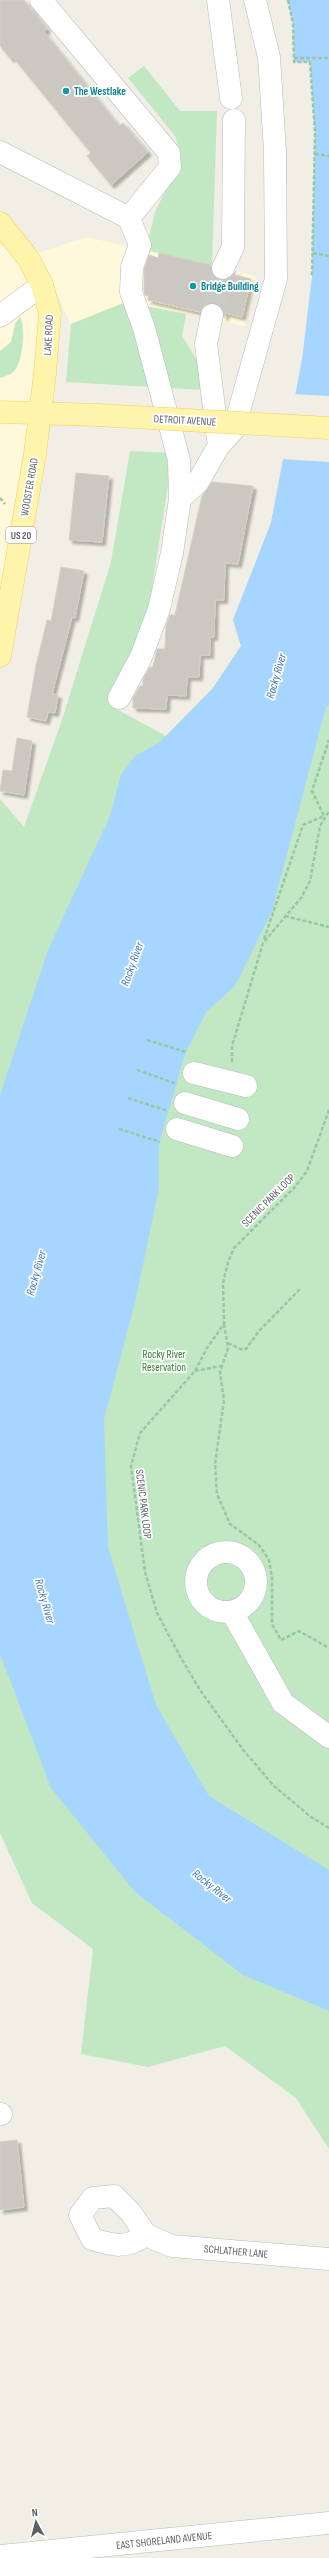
<svg xmlns="http://www.w3.org/2000/svg" width="329" height="2558" viewBox="0 0 329 2558" font-family="'Sofia Sans Condensed',sans-serif">
  <defs>
    <filter id="shadow"><feDropShadow dx="3.5" dy="3.5" stdDeviation="1" flood-color="#0004"/></filter>
  </defs>
  <rect width="100%" height="100%" fill="#f0eee5"/>
  <path fill="#fff8db" d="M87,237L257,276L245,326L126,302L71,324L37,253Z
    M0,239L28,274L40,309L38,364L0,591Z"/>
  <path fill="#c1e8c2" d="M144,66L180,111H217L212,265L146,250L155,212L174,173L180,151L175,136L128,78Z
    M126,302L186,314L182,336L197,360L203,390L66,382L71,324Z
    M20,317C26,326 23,363 14,371C11,375 5,376 0,378V351L11,342L15,324Z
    M302,360L329,366V2149L296,2098L225,2046L148,2067L81,2054L93,1949L32,1903L0,1833V799L24,827L62,720L111,562L130,451L173,453L146,627L109,705L166,736L213,688L241,646L233,620L271,523Z"/>
  <path fill="#a6d5ff" d="M288,0H329V705L326,707L272,911L235,986L206,1012L185,1054L159,1143V1188L135,1303L104,1419L108,1547L156,1705L209,1796L329,1870V2011L243,1975L135,1892L51,1788L0,1654V1095L48,950L110,816L121,775L135,756L160,742L213,688L241,646L233,620L271,523L302,360L312,276L315,132L310,62H294L293,23Z"/>
  <path fill="#f0eee5" d="M293,394L329,396V462L281,459Z"/>
  <path fill="#cbc8c2" stroke="#d5d0c3" filter="url(#shadow)" d="M0,0H24L47,29L44,32L119,126L123,123L148,152L111,185L87,156L91,153L13,57L11,59L0,46Z
    M159,253L211,265L213,275L218,279L230,278L236,271L235,275L251,279L242,317L226,313L224,318L221,306L214,303H208L200,312L148,300L149,296L145,295L144,290V269L149,255L158,258Z
    M76,473L109,476L102,542L69,540Z
    M212,482L253,486L238,564L225,563L224,600H215L214,637H210V655H200L199,677H187L186,696L167,695L166,709L133,708V698L140,686H143V679L150,667H153L157,649H165L166,626L170,615H175L202,496Z
    M61,567L84,571L75,618L72,617L52,694L58,695L55,713L48,712L46,721L27,717L36,666L47,620L51,621Z
    M17,738L32,741L24,795L0,791L3,770L12,771Z
    M17,2140L24,2207L0,2210V2142Z"/>
  <g fill="none" stroke-linecap="round" stroke-linejoin="round">
    <path stroke="#cbcbc5" stroke-width="22" stroke-dasharray="22 11" stroke-linecap="butt" d="M212,315L223,268"/>
    <g stroke="#b7babf" stroke-width="23">
      <path id="minor" d="M218,0L231,98
        M0,152L129,218L170,167L169,153L41,0
        M223,268L233,247L234,120
        M212,315L206,344L218,439
        M0,316L42,285
        M180,499L198,482L218,447L234,429L276,279L275,151L269,57L255,0
        M119,698L141,657L159,609L172,553L180,499L179,460L144,328L131,292L132,267L140,245L129,218
        M194,1073L246,1086
        M185,1103L238,1119
        M177,1129L232,1146
        M196 1582a30 30 0 1 1 60 0a30 30 0 1 1-60 0Z
        M232,1612L283,1703L329,1737
        M0,2114H1
        M146,2235C125,2249 115,2246 92,2239L80,2215L93,2198L114,2196L131,2213L146,2235L172,2246L329,2259
        M0,2556L329,2523"/>
    </g>
    <g stroke="#f7cf57" stroke-width="23">
      <path id="major" d="M0,223L28,258L42,285L50,313L45,373L35,454L0,656
        M0,412L98,415"/>
    </g>
    <path stroke="#98c7a7" stroke-width="2.5" stroke-dasharray="4 2" stroke-linecap="butt" d="M288,0L293,23L294,62H310L315,132L312,276
      M294,58H329
      M315,154L329,156
      M313,253L329,256
      M0,498L5,504
      M285,916L329,927
      M264,939L303,825L324,816L312,791L329,740
      M147,1040L186,1052
      M232,1062V1046L263,943L301,898L310,881L320,826L329,811
      M137,1070L177,1084
      M128,1098L168,1111
      M329,1110L307,1171L295,1187L234,1248L228,1262L223,1283L224,1324L207,1348L195,1371L140,1433L131,1466L145,1572L157,1613L181,1658L200,1690L244,1751L274,1786L311,1817L329,1828
      M119,1129L160,1142
      M224,1324L228,1348L220,1372L224,1400L215,1464L217,1494L230,1524L259,1545L269,1560L272,1578V1624L281,1640L299,1631L329,1648
      M228,1343L240,1349H246L259,1331L301,1288
      M195,1371L221,1366"/>
    <use href="#minor" stroke="#fff" stroke-width="22"/>
    <use href="#major" stroke="#fff4ab" stroke-width="22"/>
    <g stroke="#f7cf57" stroke-width="23" stroke-linecap="butt">
      <path id="major-bridge" d="M98,415L329,428"/>
    </g>
    <use href="#major-bridge" stroke="#fff4ab" stroke-width="22"/>
  </g>
  <g fill="#0f9aa8" stroke="#fff" stroke-width="1.5">
    <circle cx="66" cy="91" r="4"/>
    <circle cx="193" cy="286" r="4"/>
  </g>
  <g text-anchor="middle" stroke-width="3.5" stroke-linejoin="round" paint-order="stroke">
    <rect fill="#fff" stroke="#8e9094" stroke-width="1" x="6" y="527" width="30" height="16" rx="3"/>
    <g font-size="10" font-weight="bold" fill="#5d6166">
      <text x="21" y="539">US 20</text>
    </g>
    <g font-size="11" font-weight="bold" fill="#0d838f" stroke="#fff" text-anchor="start">
      <text x="74" y="95">The Westlake</text>
      <text x="201" y="290">Bridge Building</text>
    </g>
    <g font-size="11" fill="#5d6166" stroke="#fff">
      <text transform="translate(48 335) rotate(-87)" y="4">LAKE ROAD</text>
      <text transform="translate(185 420) rotate(3)" y="4">DETROIT AVENUE</text>
      <text transform="translate(29 487) rotate(-80)" y="4">WOOSTER ROAD</text>
      <text transform="translate(268 1200) rotate(-45)" y="4">SCENIC PARK LOOP</text>
      <text transform="translate(144 1504) rotate(83)" y="4">SCENIC PARK LOOP</text>
      <text transform="translate(236 2251) rotate(5)" y="4">SCHLATHER LANE</text>
      <text transform="translate(164 2540) rotate(-6)" y="4">EAST SHORELAND AVENUE</text>
    </g>
    <g font-size="11" fill="#308237" stroke="#fff">
      <text x="164" y="1358">Rocky River<tspan x="164" dy="13">Reservation</tspan></text>
    </g>
    <g font-size="12" font-style="italic" fill="#3d75b6" stroke="#fff">
      <text transform="translate(276 676) rotate(-74)" y="4">Rocky River</text>
      <text transform="translate(132 964) rotate(-70)" y="4">Rocky River</text>
      <text transform="translate(36 1273) rotate(-74)" y="4">Rocky River</text>
      <text transform="translate(45 1601) rotate(74)" y="4">Rocky River</text>
      <text transform="translate(212 1886) rotate(38)" y="4">Rocky River</text>
    </g>
  </g>
  <g transform="translate(36 2522) rotate(353)" stroke="#ffffff" stroke-width="3" paint-order="stroke">
  <path d="M0-3L7 15L0 10L-7 15Z" fill="#5d6166"/>
  <text y="-6" font-size="11" font-weight="bold" text-anchor="middle" fill="#5d6166">N</text>
  </g>
</svg>
